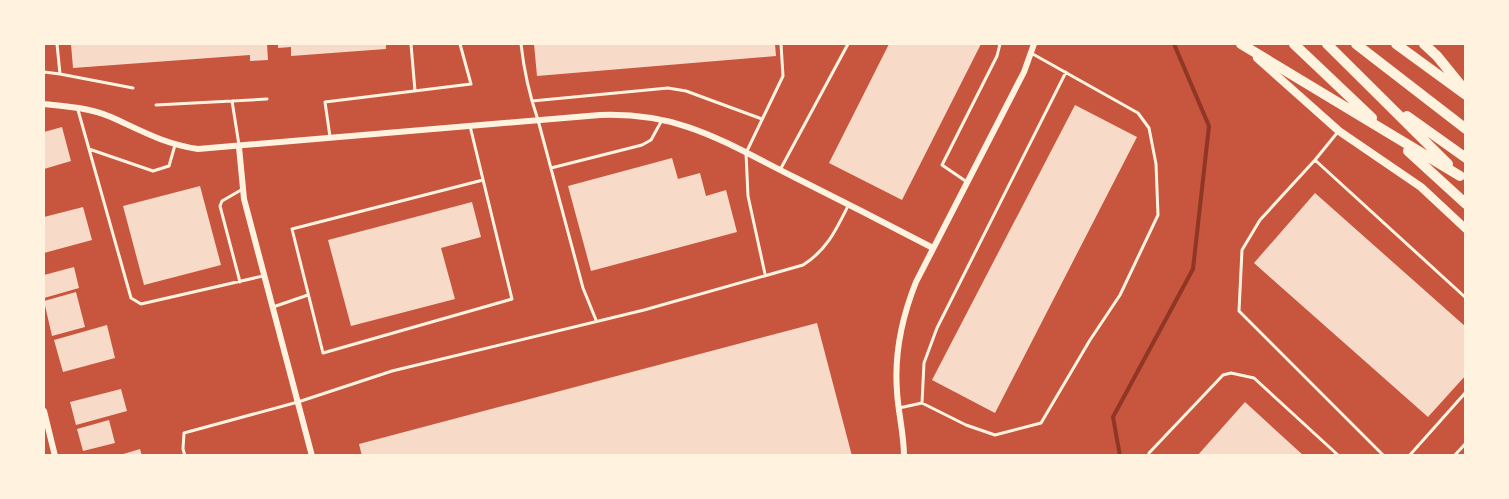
<svg xmlns="http://www.w3.org/2000/svg" width="1509" height="499" viewBox="0 0 1509 499" font-family="'Alegreya Sans',sans-serif">
  <rect width="100%" height="100%" fill="#c8553d"/>
  <g fill="none" stroke-linecap="round" stroke-linejoin="round">
    <path stroke="#8f3625" stroke-width="4" d="M1120,456L1113,417L1193,269L1209,126L1174,44"/>
  </g>
  <path fill="#f7dbc8" d="M71,44H267L268,60L250,61V55L73,68Z
    M278,44H386V49L291,56V47L278,48Z
    M534,44H775L776,56L537,76Z
    M889,44H981L902,200L829,163Z
    M1075,105L1137,137L995,413L932,380Z
    M62,127L71,161L44,169V132Z
    M672,158L678,179L700,173L706,196L726,190L737,232L591,271L568,186Z
    M200,186L221,265L144,285L123,206Z
    M1315,193L1466,327V375L1428,417L1254,263Z
    M472,202L481,237L441,248L455,299L351,326L328,240Z
    M83,207L92,240L44,253V217Z
    M74,267L79,288L44,298V275Z
    M76,292L85,327L52,336L44,301Z
    M817,323L852,456H362L359,444Z
    M107,325L115,358L63,372L54,340Z
    M121,389L127,411L76,425L70,402Z
    M1245,402L1304,456H1197Z
    M109,420L115,443L83,451L77,429Z
    M140,449L142,456H120V455Z"/>
  <g fill="none" stroke-linecap="round" stroke-linejoin="round">
    <path stroke="#fff3e0" stroke-width="3" d="M411,44L415,91
      M521,44C524,71 529,94 538,120L583,288L596,320
      M44,72L60,74L57,44
      M60,74L133,88
      M232,101L267,99
      M532,101L668,88L686,91L762,119
      M156,105L232,101L239,145
      M78,110L131,298L141,304L263,276
      M470,126L512,299L323,353L292,229L483,180
      M330,137L325,102L471,84L460,44
      M89,149L153,171L169,166L175,145
      M1315,160L1337,133
      M551,168L642,145L651,140L662,120
      M780,170L848,44
      M967,182L942,165L997,56L1000,44
      M765,274L748,196L746,153L783,76L781,44
      M240,282L220,206L222,201L241,190
      M273,307L308,295
      M922,403L924,363L937,328L1066,72
      M899,408L922,403L966,425L995,435L1041,423L1090,340L1120,295L1158,215L1156,164L1149,128L1138,113L1031,53
      M185,456L183,449L184,433L298,402L392,371L644,310L803,265C827,250 836,230 848,206
      M1149,456V453L1223,375L1231,373L1254,378L1339,456
      M1384,456L1239,311L1242,250L1260,220L1315,160L1466,298
      M1409,456L1466,392
      M1454,456L1466,443"/>
    <path stroke="#fff3e0" stroke-width="6" d="M44,104C66,106 90,108 111,117C142,131 164,144 198,149L600,115C681,112 724,142 794,177C840,200 887,224 933,248
      M239,147L244,199L312,456
      M44,411L55,456
      M904,456C904,434 898,412 897,391C894,352 902,317 916,282L1024,72L1034,44"/>
    <path stroke="#fff3e0" stroke-width="8" d="M1257,58L1339,131L1421,187L1466,229"/>
    <path stroke="#fff3e0" stroke-width="10" d="M1241,44L1460,176
      M1294,44L1372,118
      M1327,44L1448,164
      M1356,44L1466,129
      M1396,44L1466,95
      M1424,44L1437,56L1463,88
      M1407,116L1466,158
      M1408,151L1466,204"/>
  </g>
  <rect width="1509" height="499" fill="none" stroke="#fff3e0" stroke-width="90"/>
</svg>
